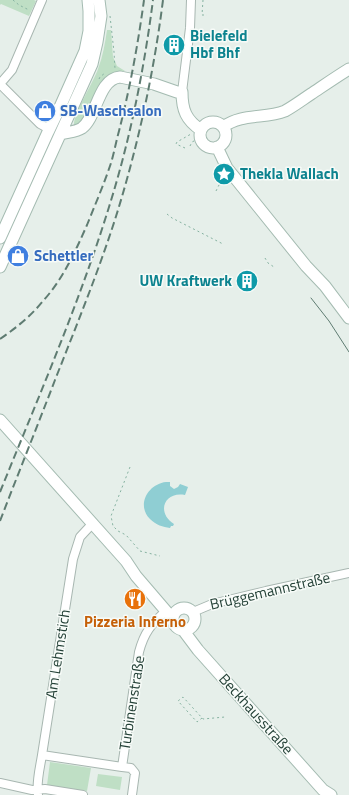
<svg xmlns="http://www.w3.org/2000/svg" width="349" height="795" viewBox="0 0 349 795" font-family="'Titillium Web',sans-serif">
  <rect width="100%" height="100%" fill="#e6efea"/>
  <path fill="#bfdfc5" d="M0,0H34L36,1L29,16L1,4L0,5Z
    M107,30H111L113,57L117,66L125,71H121L116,74L86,119L76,126L74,125C73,115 94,81 98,69C103,56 105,43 107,30Z
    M50,762L91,768L87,791L47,785Z
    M98,774L122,777L120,790L96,786Z"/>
  <path fill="#8fced3" d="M166,482H170V486L174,489L178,487L180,484L188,487L185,495C164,491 156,513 174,524L173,526H171L170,528C163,527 156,525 150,519C136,505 148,484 166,482Z"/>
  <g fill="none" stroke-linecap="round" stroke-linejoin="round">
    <g stroke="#a8b7b1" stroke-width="10">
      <path id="street" d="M0,84L12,70L42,0
        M0,84L40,124L49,129
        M182,92L190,28L191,0
        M193,612L212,604L266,591L349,573
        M42,755L122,767
        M0,783L32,790L45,789L83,795
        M38,795C36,782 40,768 42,755L73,559L80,537L93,523
        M132,795L135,773L131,768L122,767L139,652C144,633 151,624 166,611"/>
    </g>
    <g stroke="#a4bbb1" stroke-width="13">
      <path id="secondary" d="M200 135a13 13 0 1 1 26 0a13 13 0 1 1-26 0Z
        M223,127C242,113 265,119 285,111C294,106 302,100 311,94C323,86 336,77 349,69
        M61,134C68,132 76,132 82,128C97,117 98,79 120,77L154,84L177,92H182C182,110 186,120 201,130
        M217,147L227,168L306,266L325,286L349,318
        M0,238L48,132L60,107L85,51L89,31V11L88,0
        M0,267L92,64L97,42L101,16L99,0
        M0,420L126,561L136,576L172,618
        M173 619a11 11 0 1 1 22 0a11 11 0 1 1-22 0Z
        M183,630L198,650L323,790L331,795"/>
    </g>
    <path stroke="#86b2a1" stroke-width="1" stroke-dasharray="2 3" stroke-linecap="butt" d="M13,0L19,5L29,10
      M203,0L202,15H207
      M110,16L114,52L115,69
      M99,79L100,77L105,73
      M190,146L192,142L198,139
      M185,148L176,144L177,142L191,134
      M216,191L223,177
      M167,214L172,218L223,244
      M265,258L268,263L274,267
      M130,467L111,516L113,526L118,531L126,535L140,551L160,556
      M202,718L197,722L178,701L183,697L203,719L225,717"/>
    <use href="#street" stroke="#fff" stroke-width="8"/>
    <use href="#secondary" stroke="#fff" stroke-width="11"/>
    <path stroke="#5f7c72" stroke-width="1" d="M311,298L329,321L349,352"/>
    <path stroke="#5f7c72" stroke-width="2" stroke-dasharray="8 4" stroke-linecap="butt" d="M0,339C16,328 31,316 43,301C63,279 75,252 87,225C95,205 104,184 111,163C114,153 116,142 119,131C130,88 138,44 144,0
      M0,492C38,398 79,304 109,207C130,140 144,70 153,0
      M0,521C18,474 37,427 55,380C77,324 100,268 118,210C139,141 154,71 163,0"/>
  </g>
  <defs>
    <g id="building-disc" transform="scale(1.15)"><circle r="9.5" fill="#0f9aa8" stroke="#f7fbf8"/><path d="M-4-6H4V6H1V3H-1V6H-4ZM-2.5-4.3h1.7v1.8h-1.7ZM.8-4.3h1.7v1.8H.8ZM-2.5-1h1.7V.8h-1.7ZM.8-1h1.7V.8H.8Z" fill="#fff"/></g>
    <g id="shop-disc" transform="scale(1.15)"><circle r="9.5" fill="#3f7fe0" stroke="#f7fbf8"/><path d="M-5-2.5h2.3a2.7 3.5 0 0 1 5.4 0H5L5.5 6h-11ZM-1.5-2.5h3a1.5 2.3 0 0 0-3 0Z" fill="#fff"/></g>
    <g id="sight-disc" transform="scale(1.15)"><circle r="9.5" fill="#0f9aa8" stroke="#f7fbf8"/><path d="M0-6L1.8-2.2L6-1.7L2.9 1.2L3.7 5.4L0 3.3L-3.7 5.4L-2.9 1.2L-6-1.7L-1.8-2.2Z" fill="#fff"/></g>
    <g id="restaurant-disc" transform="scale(1.15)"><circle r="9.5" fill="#e8710a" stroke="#f7fbf8"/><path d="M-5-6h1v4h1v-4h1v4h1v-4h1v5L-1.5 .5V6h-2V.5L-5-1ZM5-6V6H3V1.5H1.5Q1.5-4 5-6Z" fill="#fff"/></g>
  </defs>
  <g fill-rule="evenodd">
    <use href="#building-disc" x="174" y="45"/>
    <use href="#shop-disc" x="45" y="111"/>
    <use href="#sight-disc" x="224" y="174"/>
    <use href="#shop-disc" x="18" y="256"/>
    <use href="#building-disc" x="247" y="281"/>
    <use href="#restaurant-disc" x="135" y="599"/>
  </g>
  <g text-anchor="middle" stroke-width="3" stroke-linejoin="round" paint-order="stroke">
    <g font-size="15" font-weight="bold" fill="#0d838f" stroke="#f7fbf8" text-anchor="start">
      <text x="190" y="41">Bielefeld<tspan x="190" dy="17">Hbf Bhf</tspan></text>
      <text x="240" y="179">Thekla Wallach</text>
      <text x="232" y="286" text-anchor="end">UW Kraftwerk</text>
    </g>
    <g font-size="15" font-weight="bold" fill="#366cbe" stroke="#f7fbf8" text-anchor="start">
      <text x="60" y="116">SB-Waschsalon</text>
      <text x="34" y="261">Schettler</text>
    </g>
    <g font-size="15" fill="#244137" stroke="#f7fbf8">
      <text transform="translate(270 591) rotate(-13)" y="5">Brüggemannstraße</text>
      <text transform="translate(58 654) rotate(-81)" y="5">Am Lehmstich</text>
      <text transform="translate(132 703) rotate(-81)" y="5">Turbinenstraße</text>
      <text transform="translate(256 714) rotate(48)" y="5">Beckhausstraße</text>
    </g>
    <g font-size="15" font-weight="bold" fill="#c56008" stroke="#f7fbf8">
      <text x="135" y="627">Pizzeria Inferno</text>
    </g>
  </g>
</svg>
